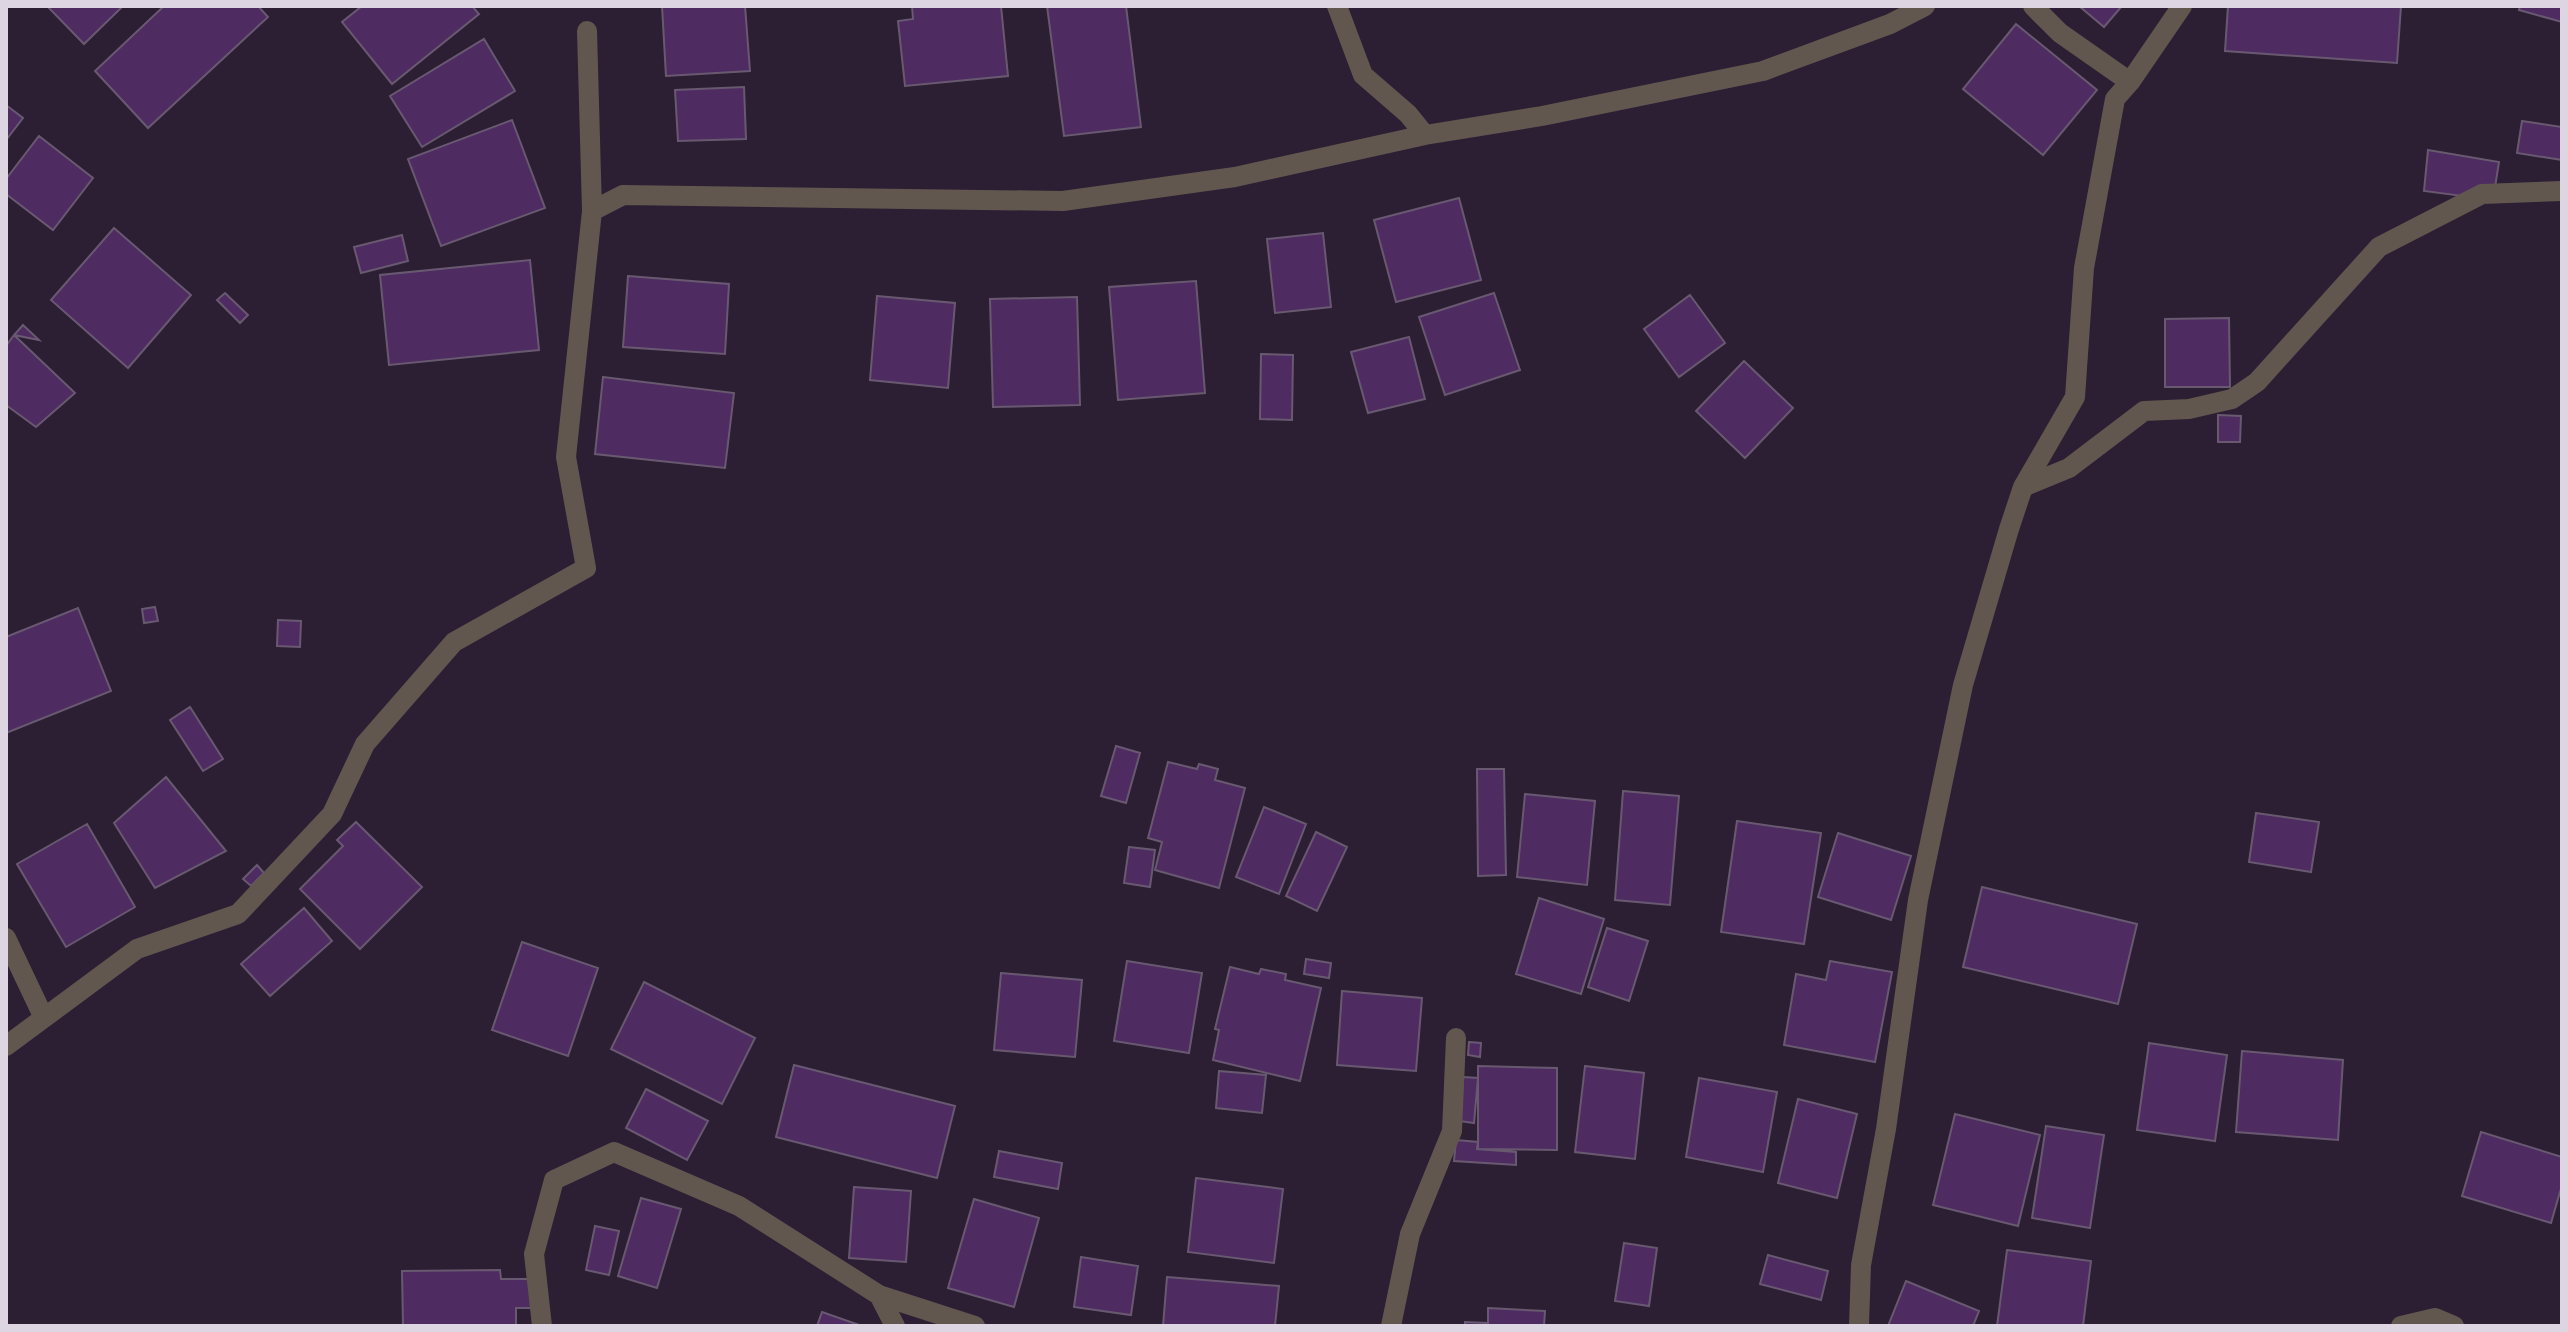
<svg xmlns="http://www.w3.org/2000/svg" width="2568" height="1332" viewBox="0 0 2568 1332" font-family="Signika,sans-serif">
  <rect width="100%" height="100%" fill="#2c1e33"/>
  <path fill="#4e2b60" stroke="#685971" stroke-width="2" d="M47,6H123L84,44Z
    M164,6H258L268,17L148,128L95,71Z
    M362,6H472L479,14L392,84L342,22Z
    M662,6H745L750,71L666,76Z
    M912,6H1001L1008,76L905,86L898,21L913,19Z
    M1047,6H1126L1141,127L1064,136Z
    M2079,6H2122L2104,27Z
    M2228,6H2401L2397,63L2225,51Z
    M2520,6H2562V22L2519,10Z
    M2016,24L2097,90L2043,155L1963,89Z
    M484,39L515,91L422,147L390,96Z
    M744,87L746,139L678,141L675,90Z
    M6,105L23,118L6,140Z
    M512,120L545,208L441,246L408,159Z
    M2522,121L2562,127V160L2517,153Z
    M39,136L93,178L53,230L6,194V179Z
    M2428,150L2499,162L2493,200L2424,191Z
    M1459,198L1481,280L1396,302L1374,220Z
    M114,228L191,295L128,368L51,300Z
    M1323,233L1331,307L1275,313L1267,239Z
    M402,235L408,261L361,273L354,247Z
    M530,260L539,350L389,365L380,275Z
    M628,276L729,284L725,354L623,347Z
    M1196,281L1205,393L1118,400L1109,287Z
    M225,293L248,315L240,323L217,300Z
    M1494,293L1520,370L1445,395L1419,317Z
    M1690,295L1725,343L1679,377L1644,329Z
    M877,296L955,303L948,388L870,380Z
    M1077,297L1080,405L993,407L990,299Z
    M2229,318L2230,387H2165V319Z
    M23,325L39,340L14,335Z
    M14,335L75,393L36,427L6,405V346Z
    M1409,337L1425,399L1368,413L1351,352Z
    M1261,354L1293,355L1292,420L1260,419Z
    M1744,361L1793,408L1745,458L1696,411Z
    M603,377L734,393L725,468L595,454Z
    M2218,415L2241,416L2240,442H2218Z
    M155,607L158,621L144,623L142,609Z
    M78,608L111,691L6,733V637Z
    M278,620L301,621L300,647L277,646Z
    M190,707L223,759L203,771L170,720Z
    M1116,746L1140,753L1126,803L1101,796Z
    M1168,762L1197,769L1199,764L1218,769L1215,780L1245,788L1219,888L1155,870L1162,842L1148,838Z
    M1477,769H1504L1506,875L1478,876Z
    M166,777L226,851L155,888L114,823Z
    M1623,791L1679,796L1670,905L1615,900Z
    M1525,794L1595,801L1587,885L1517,877Z
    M1264,807L1306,824L1279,894L1236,877Z
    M2256,813L2319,822L2311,872L2249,862Z
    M1737,821L1821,833L1804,944L1721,932Z
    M356,822L422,887L360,949L300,889L343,846L337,840Z
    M87,824L135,907L66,947L17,864Z
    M1316,832L1347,847L1317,911L1286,896Z
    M1838,833L1911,856L1891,920L1818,897Z
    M1129,847L1155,850L1150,887L1124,883Z
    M257,865L264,873L251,886L243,879Z
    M1982,887L2137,924L2118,1004L1963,967Z
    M1539,898L1604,919L1581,994L1516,974Z
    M304,908L332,941L270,996L241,964Z
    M1607,928L1648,941L1629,1001L1588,987Z
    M522,942L598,968L568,1056L492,1030Z
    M1306,959L1331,963L1329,978L1304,974Z
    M1127,961L1202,973L1189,1053L1114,1041Z
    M1830,961L1892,972L1875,1062L1784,1045L1796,974L1826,980Z
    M1230,967L1259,974L1261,969L1286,974L1285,980L1321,988L1300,1081L1213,1060L1219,1030L1215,1029Z
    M1001,973L1082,980L1075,1057L994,1050Z
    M644,982L755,1038L722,1104L611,1049Z
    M1342,991L1422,998L1416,1071L1337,1065Z
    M1469,1042L1481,1043L1480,1057L1468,1055Z
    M2149,1043L2227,1055L2215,1141L2137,1130Z
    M2242,1051L2343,1060L2338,1140L2236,1132Z
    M794,1065L955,1106L937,1178L776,1137Z
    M1478,1066L1557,1068V1150L1478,1149Z
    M1585,1066L1644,1073L1635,1159L1575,1152Z
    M1219,1071L1266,1075L1262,1113L1216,1108Z
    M1463,1077L1478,1078L1474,1123L1459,1121Z
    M1699,1078L1777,1092L1763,1172L1686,1157Z
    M646,1089L708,1121L687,1160L626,1128Z
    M1798,1099L1857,1114L1837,1198L1778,1183Z
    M1955,1114L2040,1135L2018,1226L1933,1205Z
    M2046,1126L2104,1135L2090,1228L2032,1218Z
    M2481,1132L2562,1157V1185L2551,1223L2462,1196Z
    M1456,1140L1478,1142L1477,1149L1516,1152V1165L1454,1161Z
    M999,1151L1062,1163L1058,1189L994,1177Z
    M1196,1178L1283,1189L1274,1263L1188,1252Z
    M854,1187L911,1191L906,1262L849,1258Z
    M641,1198L681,1209L657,1288L618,1276Z
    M974,1199L1039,1218L1014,1307L948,1288Z
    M595,1226L619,1231L609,1275L586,1270Z
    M1624,1243L1657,1248L1649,1306L1615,1301Z
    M2007,1250L2091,1261L2083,1326H1997Z
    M1768,1255L1828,1271L1821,1300L1760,1284Z
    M1081,1257L1138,1266L1131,1315L1074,1307Z
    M500,1270L501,1279H530L531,1308H516V1326H403L402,1271Z
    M1167,1277L1279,1286L1275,1326H1163Z
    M1906,1281L1979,1311L1973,1326H1888Z
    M1488,1308L1545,1311L1544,1326H1465V1322L1488,1323Z
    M822,1312L862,1326H817Z"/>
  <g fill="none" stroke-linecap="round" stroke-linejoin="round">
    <path stroke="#61574f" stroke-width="20" d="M2033,6L2060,33L2130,82
      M587,31L592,211
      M1425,135L1542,116L1763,71L1890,24L1925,6
      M2023,487L2069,468L2144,411L2189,409L2232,399L2257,382L2379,247L2482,194L2562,191
      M6,938L44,1018
      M6,1046L137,949L238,914L332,814L365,744L454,642L586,568L566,457L592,211L623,195L1063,201L1235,177L1425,135L1408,114L1363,75L1337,6
      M879,1295L975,1326
      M542,1326L534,1254L554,1180L614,1152L739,1206L879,1295L895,1326
      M1391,1326L1410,1234L1452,1131L1456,1038
      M1859,1326L1861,1265L1886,1129L1918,900L1963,685L2009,529L2023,487L2075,397L2084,268L2115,99L2130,82L2182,6
      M2401,1326L2435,1318L2454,1326"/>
  </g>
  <rect width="2568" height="1332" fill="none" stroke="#ded5e3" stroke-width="16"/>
</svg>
